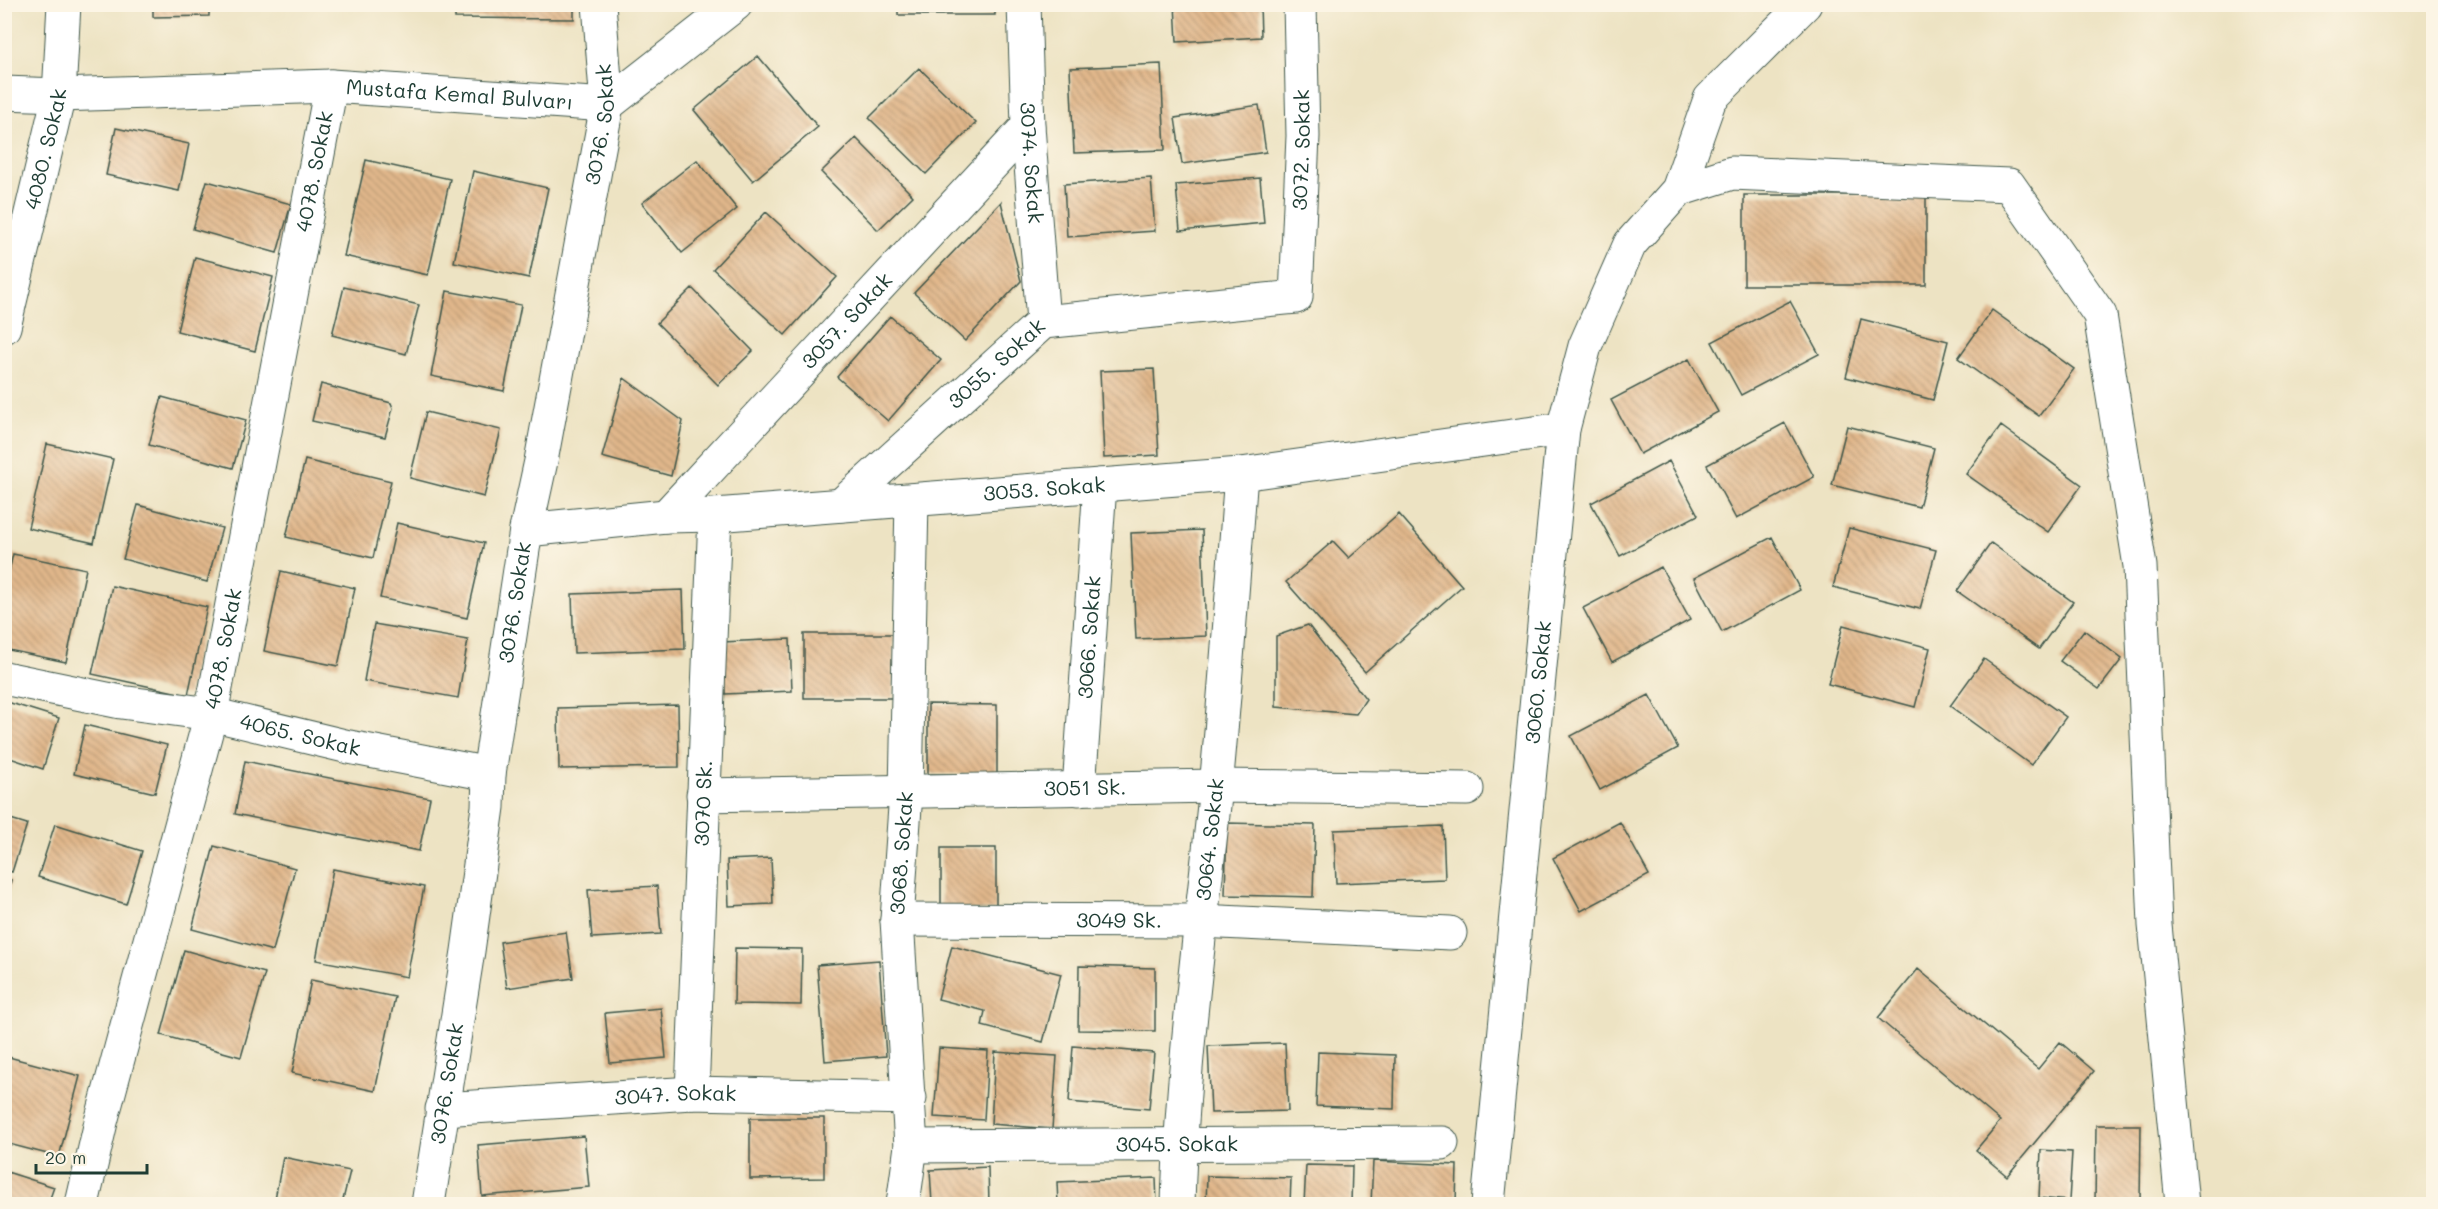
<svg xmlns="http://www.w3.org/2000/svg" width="2438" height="1209" viewBox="0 0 2438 1209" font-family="Mali,sans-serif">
  <defs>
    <pattern id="building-back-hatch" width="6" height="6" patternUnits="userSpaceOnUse" patternTransform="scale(1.5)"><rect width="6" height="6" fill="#e1b78b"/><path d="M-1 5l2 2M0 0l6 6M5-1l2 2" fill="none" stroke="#b69672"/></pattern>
  </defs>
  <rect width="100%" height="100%" fill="#fcf5e5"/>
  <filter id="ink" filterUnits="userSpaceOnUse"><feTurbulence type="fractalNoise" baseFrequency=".0167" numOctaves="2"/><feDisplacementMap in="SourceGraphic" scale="12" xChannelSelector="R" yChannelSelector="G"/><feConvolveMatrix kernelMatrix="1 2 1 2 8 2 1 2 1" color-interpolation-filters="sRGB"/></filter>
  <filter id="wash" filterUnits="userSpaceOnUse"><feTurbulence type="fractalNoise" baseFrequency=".008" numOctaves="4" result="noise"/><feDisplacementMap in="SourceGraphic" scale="24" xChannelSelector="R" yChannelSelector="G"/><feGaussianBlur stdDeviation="1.35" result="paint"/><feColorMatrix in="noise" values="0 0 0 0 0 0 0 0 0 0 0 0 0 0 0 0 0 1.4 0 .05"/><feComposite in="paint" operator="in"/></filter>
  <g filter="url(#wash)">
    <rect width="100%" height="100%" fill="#ede3c3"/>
    <g id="blocks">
      <path fill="url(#building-back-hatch)" d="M153,4H209V16L153,17Z
        M455,4H574V19L455,18Z
        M898,4H995V15H898Z
        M1175,4H1260L1261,37L1177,42Z
        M758,56L818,127L753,181L694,110Z
        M1161,64L1165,150L1074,153L1070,68Z
        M919,68L976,123L926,174L869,118Z
        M1259,105L1266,152L1182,164L1175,118Z
        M116,128L189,144L179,191L106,175Z
        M856,138L913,196L878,230L821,172Z
        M366,160L450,179L428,275L344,256Z
        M697,160L737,209L682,253L642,203Z
        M473,171L548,188L529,278L454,262Z
        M1151,178L1155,231L1067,237L1064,184Z
        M1260,178L1264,223L1180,231L1176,185Z
        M207,181L291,204L277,253L193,229Z
        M1744,195H1926V285H1744Z
        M1001,202L1021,281L965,341L914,293Z
        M766,212L837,277L785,335L713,269Z
        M195,257L273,277L255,351L177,331Z
        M344,287L419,305L406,354L332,335Z
        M692,288L753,351L718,385L657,323Z
        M447,291L521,305L504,391L431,376Z
        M1790,301L1819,354L1741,395L1712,342Z
        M1992,310L2074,369L2039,416L1958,358Z
        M890,316L941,360L888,421L837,377Z
        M1861,319L1948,341L1933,400L1846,377Z
        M1689,359L1718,412L1640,454L1611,400Z
        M1154,369L1159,455L1104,458L1100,371Z
        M624,378L683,421L671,476L602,457Z
        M321,384L391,403L393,408L385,437L312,421Z
        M162,397L246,420L233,468L149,445Z
        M426,412L501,430L484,497L410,478Z
        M1785,423L1814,477L1736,519L1707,465Z
        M1847,426L1934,448L1919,507L1832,485Z
        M2001,426L2082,485L2048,532L1966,474Z
        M47,444L113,459L94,543L28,528Z
        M305,460L391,481L373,558L286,537Z
        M1669,461L1698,515L1620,556L1591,503Z
        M138,505L222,528L207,582L123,559Z
        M1399,514L1462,586L1365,672L1286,582L1333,541L1349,558Z
        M397,523L484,543L467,618L380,598Z
        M1849,528L1936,550L1920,609L1833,587Z
        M1202,530L1206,636L1136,639L1131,533Z
        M1772,537L1800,590L1722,632L1694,578Z
        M1991,543L2073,602L2039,649L1957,591Z
        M13,554L86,569L66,662L4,649V593Z
        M1661,567L1690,620L1612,662L1583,608Z
        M281,571L355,588L338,666L264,651Z
        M112,586L207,607L188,695L92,674Z
        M683,590L685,649L574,653L572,594Z
        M374,624L468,640L458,698L364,681Z
        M1308,625L1366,699L1356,714L1276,707V636Z
        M1843,625L1930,648L1915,707L1828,684Z
        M2084,630L2122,659L2099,689L2060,661Z
        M804,634H894L893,698H804Z
        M790,639L792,691L725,694L722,642Z
        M1984,659L2066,717L2031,765L1950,706Z
        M1649,695L1678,748L1600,790L1571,736Z
        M4,701L59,718L43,769L4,756Z
        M928,704L997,705V774H928Z
        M678,705L679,767L559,769L558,708Z
        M85,725L167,745L155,793L74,774Z
        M245,761L430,798L419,851L235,814Z
        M4,817L27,824L12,872L4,870Z
        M1620,822L1649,875L1581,911L1553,858Z
        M1227,823L1315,825L1313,897L1225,895Z
        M55,824L142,851L126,904L38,877Z
        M1443,826L1445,879L1336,883L1334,830Z
        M214,846L295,868L273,951L192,929Z
        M941,848H996V910H941Z
        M771,858L773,904L729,906L727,860Z
        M333,869L424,887L407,977L316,960Z
        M4,879L11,880L5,906H4Z
        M657,886L661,934L592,938L588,890Z
        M566,932L573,978L507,988L500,942Z
        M952,946L1061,974L1043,1042L982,1026L985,1011L938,999Z
        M735,948L802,949L801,1005L734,1004Z
        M184,950L265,973L241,1057L161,1035Z
        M879,960L886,1056L825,1061L817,965Z
        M1079,966L1155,968V1031L1078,1030Z
        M1918,969L2038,1069L2060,1042L2094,1071L2007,1176L1976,1150L2000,1121L1878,1018Z
        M311,980L395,997L375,1091L292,1073Z
        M661,1008L666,1058L610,1063L605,1013Z
        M1285,1043L1288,1111L1211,1113L1208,1046Z
        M1073,1046L1154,1053L1149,1109L1069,1102Z
        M939,1048L988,1051L984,1120L934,1117Z
        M995,1052L1057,1056L1052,1129L991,1124Z
        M1318,1052L1395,1055L1394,1109L1316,1106Z
        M5,1056L80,1076L59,1157L5,1143Z
        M750,1118H824V1178L750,1179Z
        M2096,1125H2141L2140,1204H2095Z
        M584,1136L589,1187L482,1196L478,1145Z
        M2041,1150L2072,1152L2069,1201L2039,1198Z
        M283,1157L350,1171L342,1204H274Z
        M1373,1161L1457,1165L1456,1204H1371Z
        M1306,1165L1352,1166L1351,1204H1304Z
        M988,1167L989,1204H932L930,1170Z
        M4,1171L54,1187L48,1204H4Z
        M1207,1176L1291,1178L1290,1204H1206Z
        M1156,1178L1157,1204H1058L1057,1182Z"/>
    </g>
  </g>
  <g filter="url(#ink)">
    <use href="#blocks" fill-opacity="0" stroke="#3e5649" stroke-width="1.5"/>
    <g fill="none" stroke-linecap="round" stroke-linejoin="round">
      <g stroke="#3e5649" stroke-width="35">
        <g id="minor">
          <path id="s1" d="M1024,4L1028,126L1043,322"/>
          <path id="s2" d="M4,93L59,95L331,86L607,105L736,4"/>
          <path d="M1678,190L1732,173L2009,185L2100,315L2140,566L2155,925L2182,1204"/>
          <path id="s3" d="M4,327L59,95L64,4"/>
          <path id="s4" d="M841,505L1043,322L1296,297L1303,136L1300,4"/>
          <path id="s5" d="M666,516L1028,126"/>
          <path id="s6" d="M526,530L666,516L715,515L1241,474L1563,429"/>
          <path id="s7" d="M4,678L121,702L211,714L349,747L489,774"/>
          <path id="s8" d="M1079,789L1100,485"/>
          <path id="s9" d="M703,795L1216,786L1467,789"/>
          <path id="s10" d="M897,920L1200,921L1450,933"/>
          <path id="s11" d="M692,1093L715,515"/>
          <path id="s12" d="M442,1109L692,1093L910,1098"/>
          <path id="s13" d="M911,1146L1442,1143"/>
          <path id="s14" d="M82,1204L101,1122L211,714L331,86"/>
          <path id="s15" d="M428,1204L468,951L488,807L489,774L526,530L541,461L607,105L599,4"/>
          <path id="s16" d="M903,1204L911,1146L897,920L906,793L912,500"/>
          <path id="s17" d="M1178,1204C1182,1065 1201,926 1216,787C1226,683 1233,579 1241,474"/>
          <path id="s18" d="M1488,1204L1563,429L1585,346L1630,244L1678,190L1710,99L1805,4"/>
        </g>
      </g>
      <use href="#minor" stroke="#fff" stroke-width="33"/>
    </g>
  </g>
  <g text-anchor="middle" stroke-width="5" stroke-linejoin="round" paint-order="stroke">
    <g font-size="21" fill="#1f3d34" stroke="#fcf5e5">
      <text dy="7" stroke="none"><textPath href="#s2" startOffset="456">Mustafa Kemal Bulvarı</textPath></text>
      <text dy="7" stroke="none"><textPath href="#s15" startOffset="1094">3076. Sokak</textPath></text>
      <text dy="7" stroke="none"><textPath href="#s3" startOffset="183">4080. Sokak</textPath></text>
      <text dy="7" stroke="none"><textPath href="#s4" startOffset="674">3072. Sokak</textPath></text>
      <text dy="7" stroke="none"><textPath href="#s1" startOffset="159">3074. Sokak</textPath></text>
      <text dy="7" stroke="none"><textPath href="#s14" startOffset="1059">4078. Sokak</textPath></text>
      <text dy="7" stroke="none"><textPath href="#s5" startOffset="266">3057. Sokak</textPath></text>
      <text dy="7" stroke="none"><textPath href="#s4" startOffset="210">3055. Sokak</textPath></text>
      <text dy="7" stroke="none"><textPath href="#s6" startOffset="520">3053. Sokak</textPath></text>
      <text dy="7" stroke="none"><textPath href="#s15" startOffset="608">3076. Sokak</textPath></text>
      <text dy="7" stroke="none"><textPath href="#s8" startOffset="152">3066. Sokak</textPath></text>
      <text dy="7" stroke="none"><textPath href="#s14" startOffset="573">4078. Sokak</textPath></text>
      <text dy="7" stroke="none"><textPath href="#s18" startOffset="524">3060. Sokak</textPath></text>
      <text dy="7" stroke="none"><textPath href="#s7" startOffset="302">4065. Sokak</textPath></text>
      <text dy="7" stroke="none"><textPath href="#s9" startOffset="382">3051 Sk.</textPath></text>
      <text dy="7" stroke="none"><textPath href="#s11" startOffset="290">3070 Sk.</textPath></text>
      <text dy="7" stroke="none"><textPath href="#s17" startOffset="366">3064. Sokak</textPath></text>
      <text dy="7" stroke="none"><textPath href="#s16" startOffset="352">3068. Sokak</textPath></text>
      <text dy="7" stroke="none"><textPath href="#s10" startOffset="222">3049 Sk.</textPath></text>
      <text dy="7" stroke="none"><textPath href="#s15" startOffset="122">3076. Sokak</textPath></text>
      <text dy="7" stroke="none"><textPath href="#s12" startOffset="234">3047. Sokak</textPath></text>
      <text dy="7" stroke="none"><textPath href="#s13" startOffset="266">3045. Sokak</textPath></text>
    </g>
  </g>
  <rect width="2438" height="1209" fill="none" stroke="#fcf5e5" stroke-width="24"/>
  <path d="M36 1164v9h111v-9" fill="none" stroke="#1f3d34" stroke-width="3"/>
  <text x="45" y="1164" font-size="18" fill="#1f3d34" stroke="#fcf5e5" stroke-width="4.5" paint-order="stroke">20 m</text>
</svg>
